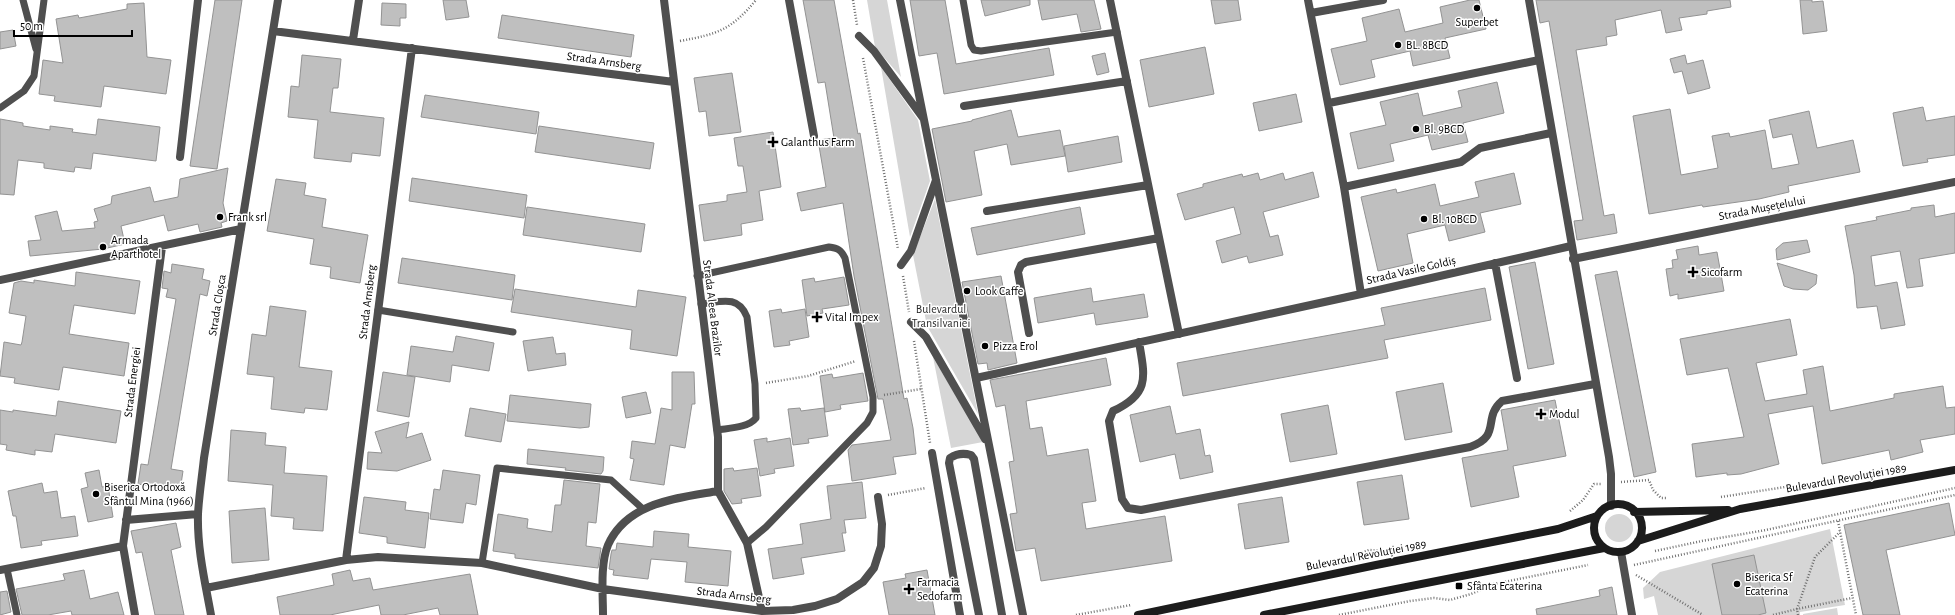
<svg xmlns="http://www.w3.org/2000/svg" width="1955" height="615" viewBox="0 0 1955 615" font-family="'Alegreya Sans',sans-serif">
  <rect width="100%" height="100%" fill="#fff"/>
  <path fill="#d6d6d6" d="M867,0H887L901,77L875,47Z
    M881,67L918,120L930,181L910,237Z
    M935,199L978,414L927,326L913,255Z
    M933,357L983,442L951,448Z
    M1605 528a14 14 0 1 1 28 0a14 14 0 1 1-28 0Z
    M1830,529L1845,605L1800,612V615H1658L1654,596L1644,599L1643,588L1660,572Z
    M1837,608L1838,615H1803V614Z"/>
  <path fill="#bfbfbf" stroke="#939393" d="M215,0H242L217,169L190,166Z
    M443,0H466L469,17L446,20Z
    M803,0H834L858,134L860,133L904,399L907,398L913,428L916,454L893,457L896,474L852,481L848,450L852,445L891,440L883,399H878L854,276L843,203L801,211L797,193L826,187L818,140L834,138L825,82L818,83Z
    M910,0H945L956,64L1049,48L1054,75L944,94L937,53L919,56Z
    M981,0H1030V5L985,16Z
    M1038,0H1094L1101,29L1081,32L1077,14L1042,20Z
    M1211,0H1238L1241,20L1215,24Z
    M1470,0H1479L1486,29L1445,38L1450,58L1413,66L1410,51L1371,60L1375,77L1340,85L1331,49L1367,41L1362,18L1399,9L1405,32L1443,23L1440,7Z
    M1536,0H1730L1731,7L1707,11V14L1679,18L1682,30L1666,33L1661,10L1615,20L1617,35L1606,37L1607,45L1576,50L1604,216L1614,214L1617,233L1577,240L1574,221L1583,220L1549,21L1540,23Z
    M1800,0H1812V2L1823,1L1827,31L1803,34Z
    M144,3L147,57L171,60L166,94L104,86L101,107L54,101L55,96L39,94L43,60L63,63L56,19L78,15L79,18L127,9V4Z
    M382,3L406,4V18H400V26L381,25Z
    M502,15L634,35L631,57L498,38Z
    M13,30L16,46L0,49V32Z
    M1205,47L1214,94L1149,107L1140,60Z
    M1105,53L1109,72L1097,75L1092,56Z
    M302,55L341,59L338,88H333L330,112L384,118L380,156L352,153L351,162L314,158L318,120L288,117L291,86L299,87Z
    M1685,55L1687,64L1703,60L1710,88L1688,94L1682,71L1674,73L1670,59Z
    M732,73L741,132L709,136L706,111L699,112L694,78Z
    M1497,82L1504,113L1463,123L1468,142L1432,150L1428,135L1390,144L1394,161L1358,169L1350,133L1386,125L1380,102L1418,93L1423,116L1462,107L1458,91Z
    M1296,94L1302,122L1259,131L1253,103Z
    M425,95L539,112L536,134L421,117Z
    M1923,107L1926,121L1955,116V155L1927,159L1928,162L1903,166L1893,113Z
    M1670,109L1681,175L1718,168L1712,136L1729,133L1730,137L1765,130L1772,169L1799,164L1792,134L1773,138L1769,120L1809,111L1817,148L1853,140L1860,172L1788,186L1789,192L1759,199L1703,207L1702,205L1649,214L1633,116Z
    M1011,110L1018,137L1060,130L1065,156L1011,165L1007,144L974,151L982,195L946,202L932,129L972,121V120Z
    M0,119L23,123V126L50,130V126L73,129L72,132L96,135L98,119L160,127L156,161L93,153L91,169L75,167L74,172L44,168V163L18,160L14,195L0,194Z
    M539,126L654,143L650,169L535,152Z
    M773,132L781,187L759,191L763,220L741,224L742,235L704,241L699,205L727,201V195L747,192L743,166H738L734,138Z
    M1118,136L1122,162L1068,172L1064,146Z
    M228,168L223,203L227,221L221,223L222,227L200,232L198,224L168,231L164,215L121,226L125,244L103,249L30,256L28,241L41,240L35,216L57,211L62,231L95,228L94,222L98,221L94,209L111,204L112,196L150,187L154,202L178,197L180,179Z
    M1313,172L1319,197L1263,212L1270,237L1278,235L1283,255L1249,263L1247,256L1222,263L1216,241L1241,234L1234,207L1185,220L1177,194L1203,187V184L1242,174L1243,177L1258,173L1260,180L1283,173L1285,180Z
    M1514,173L1521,204L1480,213L1485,232L1449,241L1445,225L1407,234L1413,263L1378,271L1361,197L1396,189L1397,193L1435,184L1440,206L1479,197L1475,182Z
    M412,178L527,195L524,218L409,201Z
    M276,179L306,183L304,195L326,199L322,227L368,235L360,283L330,278L331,267L310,264L314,239L267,231Z
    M1934,205L1935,217L1955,213V253L1919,259L1923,286L1907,288L1900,251L1871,256L1875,286L1897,282L1905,325L1881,329L1877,306L1857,308L1854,275L1845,226L1877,220L1876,217L1911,210V208Z
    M527,207L645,224L641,252L523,235Z
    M1080,207L1085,234L977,255L971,228Z
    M1807,240L1810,252L1777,260L1776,249L1783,243Z
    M1698,246L1699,255L1717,252L1724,291L1678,299V294L1670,296L1666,269L1673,268L1672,260L1678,259L1676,250Z
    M402,258L515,275L512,300L398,283Z
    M1535,262L1554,364L1528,369L1509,267Z
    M1777,263L1817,275L1816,284L1808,290L1793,289L1784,286Z
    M172,264L204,269L202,279L210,281L207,296L200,294L171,469L183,471L180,491L138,484L141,464L148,465L176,299L166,297L168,289L162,288L164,271L171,273Z
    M1617,271L1656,472L1634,477L1595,275Z
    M76,272L140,281L135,314L74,305L69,334L129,343L124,376L63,367L59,390L14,383L15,378L0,376L4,342L21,345L22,342L26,316L9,313L14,283L21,281L34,283V280L75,286Z
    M1001,276L1017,363L988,370L987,363L978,364L962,282Z
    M844,277L849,305L822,309L823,313L807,316L802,280L814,278L815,282Z
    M1091,288L1093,302L1144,294L1148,317L1096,325L1094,313L1038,323L1034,298Z
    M1485,288L1491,320L1384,340L1388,358L1183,396L1177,363L1385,325L1381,308Z
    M515,289L636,307L638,290L686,297L677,356L630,349L632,330L511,312Z
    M270,306L306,311L299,367L332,371L327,410L305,408L304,413L271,409L274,377L247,374L252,334L266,336Z
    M781,309L782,313L805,309L809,337L789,341L790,345L774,347L769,311Z
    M1790,319L1797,355L1756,363L1765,401L1807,394L1803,370L1823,366L1830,411L1894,398V394L1943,386L1946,408L1955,407V434L1920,440L1923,452L1891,460L1889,450L1822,464L1813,406L1768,414L1779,464L1741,474L1727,475V473L1696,477L1692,444L1744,437L1728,368L1687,375L1680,339Z
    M456,336L494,343L489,371L452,365L450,382L407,375L411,346L453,352Z
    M553,337L556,354L565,353L566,365L528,371L523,341Z
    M1106,358L1111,385L1026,401L1030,429L1042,427L1047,456L1088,449L1096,501L1082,503L1086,529L1165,516L1172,561L1041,581L1035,548L1016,551L1010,514L1017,513L1009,462L1014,461L1005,405L996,407L990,380Z
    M383,372L415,377L409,417L377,411Z
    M672,372H694L695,404H692L685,448L670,445L664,485L630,480L634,459L630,458L632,441L655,444L661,408L672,410Z
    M863,373L868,401L840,405L841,409L825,412L820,376L832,374L833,378Z
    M1443,383L1452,432L1405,440L1396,392Z
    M646,392L651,413L626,418L622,397Z
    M510,395L591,404L589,427L580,428L507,421Z
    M1555,400L1566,456L1513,466L1519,497L1471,507L1462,458L1508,450L1501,410Z
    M58,401L121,411L116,443L55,434L52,452L35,450V455L6,450L7,445L0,444V410L13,412V410L56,416Z
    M1328,405L1337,454L1290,462L1281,414Z
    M1170,406L1176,434L1200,429L1205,456L1210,455L1213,472L1180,479L1175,454L1140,462L1130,415Z
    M470,408L506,414L501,442L465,436Z
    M800,408L801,411L824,408L828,436L808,439L809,443L793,445L788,409Z
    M409,422L406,438L422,433L431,460L397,471L367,469L368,452L382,453L375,432Z
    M231,430L266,433L265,445L286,447L284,473L327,476L323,531L293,529L294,518L271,516L273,485L228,481Z
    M767,438V442L790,438L794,466L774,469L775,473L760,476L754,440Z
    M528,449L604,457L603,471L601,474L565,470L566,468L527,464Z
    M733,468L734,471L757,468L761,496L741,499L742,503L732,504L724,491V469Z
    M99,470L102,487L108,486L113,517L88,522L81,489L88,487L85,473Z
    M443,470L480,475L476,505L466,503L463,523L430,519L434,489L440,490Z
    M1402,475L1409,519L1364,525L1357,482Z
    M564,480L600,484L596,523L588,522L586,546L601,548L598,568L515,558V554L493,551L498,514L528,519L527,528L552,532L555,505H561Z
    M862,482L866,518L844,520L846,533H842L845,551L801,558L804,574L773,579L768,549L803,544L800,524L831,519L827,486Z
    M42,483L44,493L57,491L61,518L75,516L78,536L41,541L42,545L21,548L16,516H13L8,491Z
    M364,497L406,502L405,510L429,513L425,548L387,543V537L359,533Z
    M1282,497L1289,542L1245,549L1238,504Z
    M1949,503L1955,535L1886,550L1900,615H1863L1844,525Z
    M265,508L269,560L232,563L229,511Z
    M176,523L181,547L171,550L184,615H155L142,552L136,553L131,531Z
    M654,531L689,534L688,547L731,551L728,586L685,582L687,562L651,559L648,579L613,575L614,570L609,569L611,554L612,550H616L617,543L653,547Z
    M1754,555L1766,613L1758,615H1722L1712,564Z
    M84,570L90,599L118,592L124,615H72L71,611L48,615H22L16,589L65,580L63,574Z
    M350,570L353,581L370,578L373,590L470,574L478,615H440L438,608L403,615H381L379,605L330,615H280L277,597L334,585L332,574Z
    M927,570L935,615H889L883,582L906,578L905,574Z
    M1612,587L1617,615H1537L1536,609L1600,596L1599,590Z
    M7,591L11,612L0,615V592Z"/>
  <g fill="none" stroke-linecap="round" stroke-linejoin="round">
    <path stroke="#717171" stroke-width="2.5" stroke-dasharray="1 2" stroke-linecap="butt" d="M853,0L857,25
      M680,41C718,34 731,30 756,0
      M863,58L898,249
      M903,276L909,312
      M914,341L930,443
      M766,383L808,376L856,361
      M884,395L921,389
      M1621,482L1649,480L1653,490L1661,498H1666
      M888,495L926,488
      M1721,497L1785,487
      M1570,511L1583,500L1594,484H1601
      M1838,521L1856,615
      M1655,551L1702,541L1766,530L1955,488
      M1348,558L1369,550L1382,551
      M1634,565L1955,495
      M1636,575L1703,615
      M1076,615L1131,605
      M1339,615L1410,601L1434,598L1450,600L1471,594L1494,584L1588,565
      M1773,615L1797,609L1852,598
      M1798,615L1797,609L1815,557L1840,532"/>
    <path stroke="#4f4f4f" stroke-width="7" d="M23,0L36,49
      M963,0L971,45L974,50L981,51L1117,32
      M0,108L24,91L34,76L44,0
      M697,276L829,247C838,248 841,250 845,258L873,397V412L867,423L766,527L747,543
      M701,304C720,302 738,294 747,317L755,384L756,418C748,428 729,428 717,430
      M378,310L513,332
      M482,563L497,468L611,480L643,509
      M7,569L17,615"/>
    <path stroke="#4f4f4f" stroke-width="8" d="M900,0L1023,615
      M859,36L874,51L923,118
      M901,265L911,251L936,180
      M911,322L926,337L985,439
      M932,453L960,615"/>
    <path stroke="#4f4f4f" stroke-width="8" d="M664,0L718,437V491L747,543L762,611
      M789,0L814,136
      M1110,0L1179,334
      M1308,0L1344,187L1361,294
      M1311,13L1383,0
      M273,31L674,82
      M353,40L359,0
      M1329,103L1539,60
      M964,106L1127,81
      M180,157L198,0
      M1344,187L1461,162L1480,148L1551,133
      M987,211L1148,185
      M1573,259L1955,182
      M1495,263L1517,378
      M0,280L241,229
      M1029,333L1018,272L1021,265L1026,262L1159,238
      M1139,342C1145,377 1150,394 1113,411L1109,421L1122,499L1128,508L1141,510L1470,447C1502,436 1482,418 1502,401L1595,384
      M976,378L1361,294L1571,246
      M126,520L198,514
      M1621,552L1632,615
      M346,560L412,48
      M0,570L123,546
      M206,588L346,560L378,557L482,563L603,589L762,611L793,610L815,606L837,599L863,582L874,568L881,546L882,524L878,497
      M135,615L123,546L162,247
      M211,615C205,582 197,548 198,514C199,495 202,477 204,458L278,0
      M603,615C603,595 600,564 608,545C627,502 678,498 718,491
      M979,615L949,463L950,458C956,454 964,453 971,455L974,459L1002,615"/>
    <path stroke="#4f4f4f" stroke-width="8" d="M1529,0L1609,457L1611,474V506"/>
    <path stroke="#1c1c1c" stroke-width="8" d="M1594 528a24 24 0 1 1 48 0a24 24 0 1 1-48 0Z
      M1634,512L1728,510
      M1638,541L1740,509L1955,470
      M1138,615L1376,565L1558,529L1597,516
      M1264,615L1604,548"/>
  </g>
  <g fill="#000" stroke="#fff" stroke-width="1.5">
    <circle cx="1477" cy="8" r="4"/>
    <circle cx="1398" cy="45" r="4"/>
    <circle cx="1416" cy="129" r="4"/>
    <path d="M771 136h4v4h4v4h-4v4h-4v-4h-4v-4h4z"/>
    <circle cx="220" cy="217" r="4"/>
    <circle cx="1424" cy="219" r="4"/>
    <circle cx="103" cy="247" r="4"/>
    <path d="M1691 266h4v4h4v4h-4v4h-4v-4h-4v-4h4z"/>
    <circle cx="967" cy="291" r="4"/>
    <path d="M815 311h4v4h4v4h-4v4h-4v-4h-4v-4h4z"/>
    <circle cx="985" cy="346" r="4"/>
    <path d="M1539 408h4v4h4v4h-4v4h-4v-4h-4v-4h4z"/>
    <circle cx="96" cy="494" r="4"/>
    <circle cx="1737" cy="584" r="4"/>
    <rect x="1455" y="582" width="8" height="8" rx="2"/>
    <path d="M907 583h4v4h4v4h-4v4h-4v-4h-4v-4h4z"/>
  </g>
  <g text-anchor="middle" stroke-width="3" stroke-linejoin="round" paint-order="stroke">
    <g font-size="12" fill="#000" stroke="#fff" text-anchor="start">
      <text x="1477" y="26" text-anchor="middle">Superbet</text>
      <text x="1406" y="49">BL. 8BCD</text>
      <text x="1424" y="133">Bl. 9BCD</text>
      <text x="781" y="146">Galanthus Farm</text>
      <text x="228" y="221">Frank srl</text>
      <text x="1432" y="223">Bl. 10BCD</text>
      <text x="111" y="244">Armada<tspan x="111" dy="14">Aparthotel</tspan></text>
      <text x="1701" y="276">Sicofarm</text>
      <text x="975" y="295">Look Caffe</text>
      <text x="825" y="321">Vital Impex</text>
      <text x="993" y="350">Pizza Erol</text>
      <text x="1549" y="418">Modul</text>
      <text x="104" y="491">Biserica Ortodoxă<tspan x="104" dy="14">Sfântul Mina (1966)</tspan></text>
      <text x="1745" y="581">Biserica Sf<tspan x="1745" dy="14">Ecaterina</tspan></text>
      <text x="917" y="586">Farmacia<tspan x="917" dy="14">Sedofarm</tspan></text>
      <text x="1467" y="590">Sfânta Ecaterina</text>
    </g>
    <g font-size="12" fill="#000" stroke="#fff">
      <text transform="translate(604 61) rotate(8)" y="4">Strada Arnsberg</text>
      <text transform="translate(1762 208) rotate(-11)" y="4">Strada Mușețelului</text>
      <text transform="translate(1411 270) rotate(-13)" y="4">Strada Vasile Goldiș</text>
      <text transform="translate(367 302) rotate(-83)" y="4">Strada Arnsberg</text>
      <text transform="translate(217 305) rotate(-81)" y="4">Strada Cloșca</text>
      <text transform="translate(713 308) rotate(83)" y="4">Strada Aleea Brazilor</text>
      <text transform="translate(132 382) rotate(-83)" y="4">Strada Energiei</text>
      <text transform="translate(1846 478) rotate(-10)" y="4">Bulevardul Revoluției 1989</text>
      <text transform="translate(1366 555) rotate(-11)" y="4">Bulevardul Revoluției 1989</text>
      <text transform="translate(734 595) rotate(7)" y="4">Strada Arnsberg</text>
    </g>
    <g font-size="12" fill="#2d2d2d" stroke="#fff">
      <text x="941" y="313">Bulevardul<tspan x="941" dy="14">Transilvaniei</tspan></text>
    </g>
  </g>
  <path d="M14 30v6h118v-6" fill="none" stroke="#000000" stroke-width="2"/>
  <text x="20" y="30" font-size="12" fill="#000000" stroke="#ffffff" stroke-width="3" paint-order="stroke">50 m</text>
</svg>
